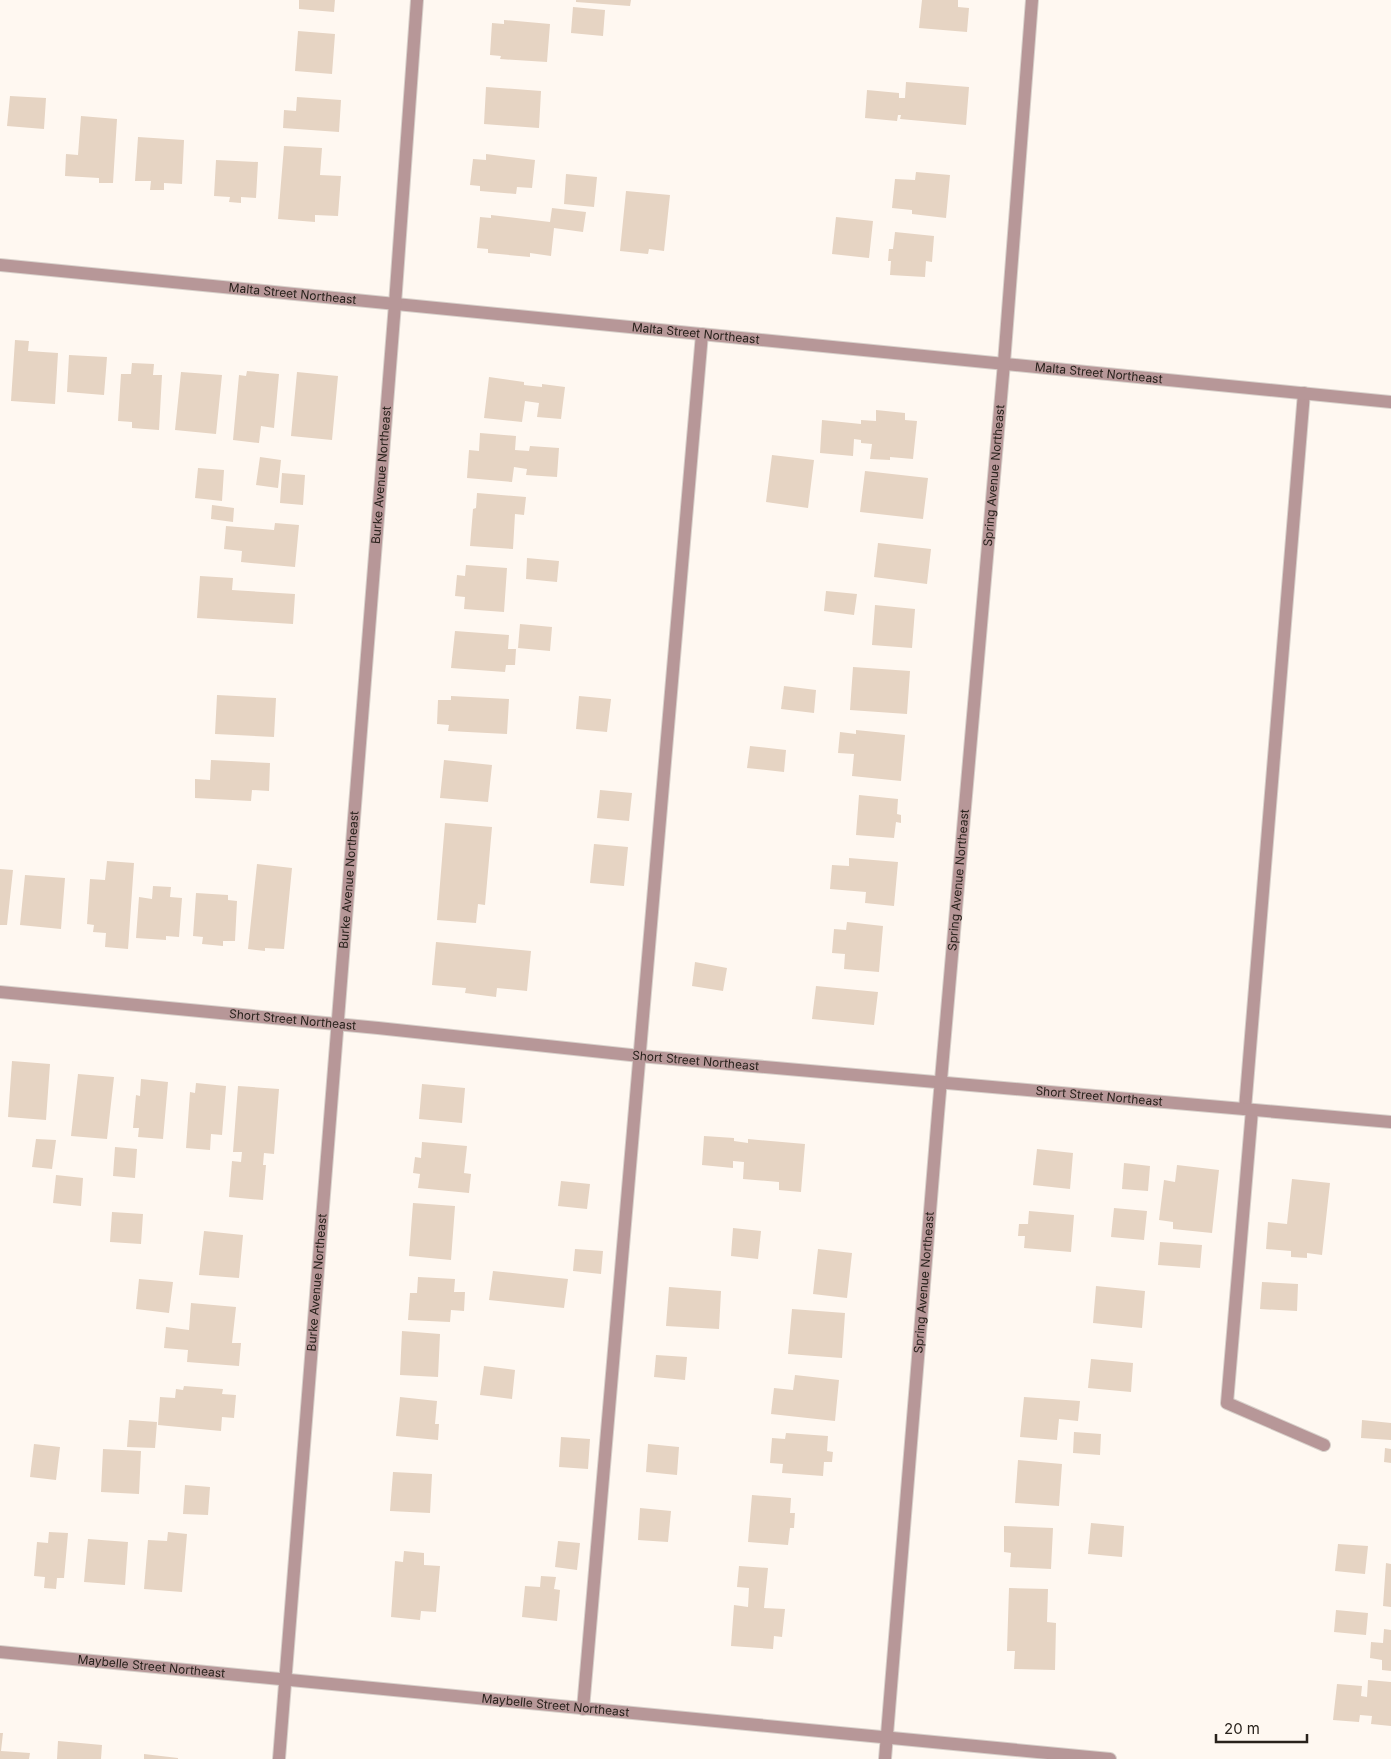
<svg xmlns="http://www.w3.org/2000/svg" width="1391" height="1759" viewBox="0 0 1391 1759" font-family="Inter,sans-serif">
  <rect width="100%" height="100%" fill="#fff8f1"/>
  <path fill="#e6d4c3" d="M299,0H335L334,12L299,9Z
    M576,0H631L630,6L576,2Z
    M922,0H958V7L969,8L967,32L919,28Z
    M573,7L605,10L603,36L571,33Z
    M504,20L550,24L547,62L500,59L501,56L490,55L492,23L504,24Z
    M298,31L335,34L332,74L295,71Z
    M906,82L969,87L966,125L900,119L901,115H898L897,121L865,118L867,90L899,93V98H905Z
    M486,87L541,91L539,128L484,124Z
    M10,96L46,98L44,129L7,126Z
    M297,97L341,100L339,132L283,128L284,110L296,111Z
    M81,116L117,119L113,183H99V178L65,176L66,154L78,155Z
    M138,137L184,140L182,184L164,183V190H150L151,181H135Z
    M284,146L322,148L320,175L341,176L338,216L315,215V222L278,219Z
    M486,154L535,160L532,188L517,187L516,194L480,191V186L470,185L473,159L486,160Z
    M216,160L258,162L256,198L241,197V203L229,202L230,197L214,196Z
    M916,172L950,175L946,218L912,214V210L892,208L895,179L915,180Z
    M566,174L597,177L594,207L564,204Z
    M626,191L670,195L664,251L649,249L648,254L620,251Z
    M552,208L586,212L583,232L554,228L551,256L530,253V257L488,253V249L477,248L480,217L491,218V215L550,222Z
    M836,217L873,221L869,258L832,254Z
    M895,232L934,236L932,262L926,261L925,277L890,275L891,261H888L889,249H893Z
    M15,340L29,341L28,351L58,353L55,404L11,401Z
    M69,355L107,357L104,395L67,392Z
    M132,363L154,364L153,375H162L159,430L132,428V422L118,421L121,374H131Z
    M247,371L279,374L274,428L261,426L259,443L233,440L239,375L246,376Z
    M181,372L222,375L216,434L175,430Z
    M297,372L338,376L332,440L291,436Z
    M489,377L524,382V385L542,387V384L565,387L561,419L537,417L539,403L525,401L522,422L484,418Z
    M876,410L905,413V420L917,421L913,459L890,457V460L870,459L872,444L861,443V440L854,439L853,456L820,453L822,420L861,424V420L876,421Z
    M480,433L516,436L515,450L529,451L530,446L559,448L557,477L526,475L527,469L514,467L512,482L467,478L469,450L479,451Z
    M772,455L814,460L808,508L766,502Z
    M260,457L281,460L278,488L256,485Z
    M198,468L224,470L222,501L195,498Z
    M865,471L928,478L923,519L860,512Z
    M282,473L305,475L303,505L280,503Z
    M477,493L526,497L524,515L515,514L513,549L470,546L473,509L476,508Z
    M212,505L234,508L233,522L211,519Z
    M275,523L299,525L295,567L241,562L242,551L224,549L226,526L274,530Z
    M878,543L931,549L927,584L874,577Z
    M527,558L559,561L557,582L526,579Z
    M466,565L507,568L504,612L464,609L465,597L455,596L457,575L465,576Z
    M200,576L233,578L232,590L295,594L293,624L197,618Z
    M826,591L857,594L854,615L824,611Z
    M875,605L915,609L912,648L872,645Z
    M520,624L552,627L550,651L518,648Z
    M455,631L509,635L508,649H516L515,665H506L505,672L451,668Z
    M853,667L910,671L907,714L850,710Z
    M784,686L816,690L814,713L781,709Z
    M217,695L276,698L274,737L215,734Z
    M451,696L509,699L507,734L448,731L449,725L437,724L438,700H451Z
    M579,696L611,699L607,732L576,729Z
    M856,730L905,735L901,781L852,776L854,754L838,753L840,732L856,734Z
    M750,746L786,750L784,772L747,768Z
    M211,760L270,763L269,791L252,790L251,801L195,798V779L210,780Z
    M444,760L492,765L488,802L440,798Z
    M600,790L632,793L629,821L597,818Z
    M859,795L898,799L897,814L901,815V823L896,822L894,838L856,835Z
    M445,823L492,827L485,905L478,904L476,923L437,920Z
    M594,844L628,847L624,886L590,883Z
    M849,858L898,862L894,906L865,903L866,892L830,889L832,865L849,866Z
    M107,861L134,863L128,949L105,947L106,933L93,932L94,925L87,924L90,879L105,880Z
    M257,864L292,868L284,949L265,948V951L248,949Z
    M0,869L13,870L7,925H0Z
    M25,875L65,878L61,929L20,925Z
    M153,886L171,887L170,897L182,898L179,937L166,936V940L136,938L139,897L152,899Z
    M196,893L228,895V900L237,901L235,941H223V946L202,944L203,937L193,936Z
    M847,922L883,926L879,972L844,969L845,954L832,953L834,929L846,930Z
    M436,942L531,951L527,991L497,988L496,997L465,993L466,988L432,985Z
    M695,962L727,968L723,991L692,986Z
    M816,986L878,992L874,1025L812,1019Z
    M12,1061L50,1064L46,1120L8,1117Z
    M78,1074L114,1077L107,1139L71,1136Z
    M141,1079L168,1082L163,1139L138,1137L139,1128H133L136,1095L140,1096Z
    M196,1083L226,1086L222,1135L211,1134L210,1150L186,1148L190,1092L195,1093Z
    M422,1084L465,1088L462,1123L419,1119Z
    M238,1086L279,1089L274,1154L264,1153L263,1165H266L263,1200L229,1197L232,1161L241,1162L242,1152H233Z
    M704,1136L734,1138V1141L748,1143V1139L805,1144L801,1192L779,1190V1182L743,1179L744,1162L733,1161V1168L702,1165Z
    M36,1139L56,1140L52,1169L32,1167Z
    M422,1142L467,1146L464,1173L471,1174L469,1193L418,1188L420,1174L413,1173L415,1157L421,1158Z
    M115,1147L137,1149L135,1178L113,1176Z
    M1037,1149L1073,1153L1070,1189L1033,1185Z
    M1124,1163L1150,1166L1148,1191L1122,1189Z
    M1177,1165L1219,1170L1212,1233L1173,1229V1222L1159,1220L1164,1180L1175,1182Z
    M56,1175L83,1178L81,1206L53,1203Z
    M1292,1179L1330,1183L1322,1255L1307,1253V1258L1291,1257V1251L1266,1249L1268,1222L1287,1224Z
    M561,1181L590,1184L587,1209L558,1206Z
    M413,1203L455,1206L451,1260L409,1256Z
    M1114,1208L1147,1211L1144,1240L1111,1237Z
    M1029,1211L1074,1215L1071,1252L1024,1248L1025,1236H1018L1019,1224H1028Z
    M112,1212L143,1214L141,1244L110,1242Z
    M733,1228L761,1231L758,1259L731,1256Z
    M204,1231L243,1235L239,1278L199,1275Z
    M1160,1242L1202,1245L1200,1268L1158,1265Z
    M575,1249L603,1251L601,1274L573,1271Z
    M818,1249L852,1253L847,1298L813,1294Z
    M493,1271L568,1279L564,1308L489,1300Z
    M418,1277L455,1279L454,1292H465L464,1311L451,1310L450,1322L408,1320L410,1293H417Z
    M139,1279L173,1282L169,1313L136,1309Z
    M1262,1282L1298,1284L1297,1311L1260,1309Z
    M1096,1286L1145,1291L1142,1328L1093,1323Z
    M669,1287L721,1291L719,1329L666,1326Z
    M191,1303L236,1307L232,1343H241L239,1366L187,1362L188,1350L164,1348L166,1327L189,1330Z
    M792,1309L845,1313L842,1358L788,1354Z
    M402,1331L440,1334L438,1377L400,1375Z
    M656,1355L687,1357L685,1380L654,1377Z
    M1091,1359L1133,1363L1131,1392L1088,1388Z
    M484,1366L515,1370L512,1399L480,1395Z
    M795,1375L839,1380L835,1421L771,1414L774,1388L793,1390Z
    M184,1386L223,1389L222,1394L236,1395L234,1418L222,1417L221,1431L158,1425L160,1397L175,1398L176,1389L183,1390Z
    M400,1397L437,1401L435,1424H439L438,1440L396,1436Z
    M1024,1397L1080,1401L1078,1421L1059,1419L1057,1440L1020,1437Z
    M129,1420L157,1422L155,1448L127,1447Z
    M1362,1420L1391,1423V1440L1361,1438Z
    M1074,1432L1101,1434L1100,1455L1073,1453Z
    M786,1433L828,1436L827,1451L833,1452L832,1462H824L823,1476L782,1473L783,1464L770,1463L772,1438L785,1439Z
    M561,1437L590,1439L588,1469L559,1467Z
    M34,1444L60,1447L56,1480L30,1477Z
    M648,1444L679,1447L677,1475L646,1472Z
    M1385,1448L1391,1449V1463L1384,1462Z
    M103,1449L141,1451L139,1494L101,1492Z
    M1018,1460L1062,1464L1059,1506L1015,1503Z
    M393,1472L432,1474L430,1513L390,1511Z
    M185,1485L210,1487L208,1515L183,1514Z
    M752,1495L791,1498L790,1513H795L794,1528H790L788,1545L748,1542Z
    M640,1508L671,1511L668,1542L638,1540Z
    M1091,1523L1124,1526L1122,1557L1088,1554Z
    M1004,1526L1053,1528L1051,1569L1010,1567L1011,1553L1004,1552Z
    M49,1532L68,1533L64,1578H57L56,1589L44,1588L45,1577L34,1576L37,1542L48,1543Z
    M168,1532L187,1534L182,1592L144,1589L148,1540L167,1541Z
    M88,1539L128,1542L125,1585L84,1582Z
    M558,1541L580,1543L577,1570L555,1567Z
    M1338,1544L1368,1546L1365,1574L1335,1571Z
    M404,1551L424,1553V1565L440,1566L436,1612L421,1611L420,1620L391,1617L395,1561L403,1562Z
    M1386,1563L1391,1564V1607L1383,1606Z
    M739,1566L768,1568L764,1608L785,1609L782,1637L774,1636L773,1649L731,1646L734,1605L748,1607L749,1588L737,1587Z
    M541,1576L556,1577L554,1589L560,1590L557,1621L522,1617L525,1586L540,1587Z
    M1009,1588L1048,1589L1047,1622L1056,1623L1055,1670L1014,1669L1015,1651H1007Z
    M1336,1610L1368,1613L1366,1635L1334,1632Z
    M1384,1629L1391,1630V1671L1382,1670V1660L1370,1658L1371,1642L1383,1643Z
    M1368,1680L1391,1682V1726L1371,1724L1372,1716L1360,1715L1359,1722L1333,1720L1337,1684L1362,1686L1361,1696L1367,1697Z
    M0,1733H3L1,1751L30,1753L29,1759H0Z
    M58,1741L102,1745L101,1759H57Z
    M144,1754L178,1758V1759H144Z"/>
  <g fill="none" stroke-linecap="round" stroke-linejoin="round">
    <g stroke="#d8d1cb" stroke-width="14">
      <path id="service" d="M1245,1109L1304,393
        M1252,1110L1227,1403L1324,1445
        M583,1709L702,334"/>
    </g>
    <g stroke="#d8d1cb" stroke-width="14">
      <g id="minor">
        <path id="s1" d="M0,265L1391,402"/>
        <path id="s2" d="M0,992L378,1028L640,1056L1391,1122"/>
        <path id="s3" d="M0,1652L1110,1759"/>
        <path id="s4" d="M279,1759L395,304L417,0"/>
        <path id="s5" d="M885,1759L938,1114L1004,363L1032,0"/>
      </g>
    </g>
    <use href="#service" stroke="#b79798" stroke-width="12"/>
    <use href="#minor" stroke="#b79798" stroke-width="12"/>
  </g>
  <g text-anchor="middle" stroke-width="4" stroke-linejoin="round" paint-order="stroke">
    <g font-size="12" fill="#29221c" stroke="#fff8f1">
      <text dy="4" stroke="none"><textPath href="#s1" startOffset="294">Malta Street Northeast</textPath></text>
      <text dy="4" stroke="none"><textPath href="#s1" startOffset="699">Malta Street Northeast</textPath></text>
      <text dy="4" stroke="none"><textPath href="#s1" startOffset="1104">Malta Street Northeast</textPath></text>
      <text dy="4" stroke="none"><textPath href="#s4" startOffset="1288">Burke Avenue Northeast</textPath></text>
      <text dy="4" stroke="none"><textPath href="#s5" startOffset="1288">Spring Avenue Northeast</textPath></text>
      <text dy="4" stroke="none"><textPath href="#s4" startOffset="882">Burke Avenue Northeast</textPath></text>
      <text dy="4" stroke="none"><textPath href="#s5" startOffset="882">Spring Avenue Northeast</textPath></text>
      <text dy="4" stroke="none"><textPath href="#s2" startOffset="294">Short Street Northeast</textPath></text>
      <text dy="4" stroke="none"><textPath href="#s2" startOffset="699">Short Street Northeast</textPath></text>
      <text dy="4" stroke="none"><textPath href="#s2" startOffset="1104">Short Street Northeast</textPath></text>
      <text dy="4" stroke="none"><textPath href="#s4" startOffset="478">Burke Avenue Northeast</textPath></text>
      <text dy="4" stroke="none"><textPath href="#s5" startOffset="478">Spring Avenue Northeast</textPath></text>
      <text dy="4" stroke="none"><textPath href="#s3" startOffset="152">Maybelle Street Northeast</textPath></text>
      <text dy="4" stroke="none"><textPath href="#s3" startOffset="558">Maybelle Street Northeast</textPath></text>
    </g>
  </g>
  <path d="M1216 1734v8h91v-8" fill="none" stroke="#29221c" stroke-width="2.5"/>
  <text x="1224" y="1734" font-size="15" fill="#29221c" stroke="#fff8f1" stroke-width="4" paint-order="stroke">20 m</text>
</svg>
